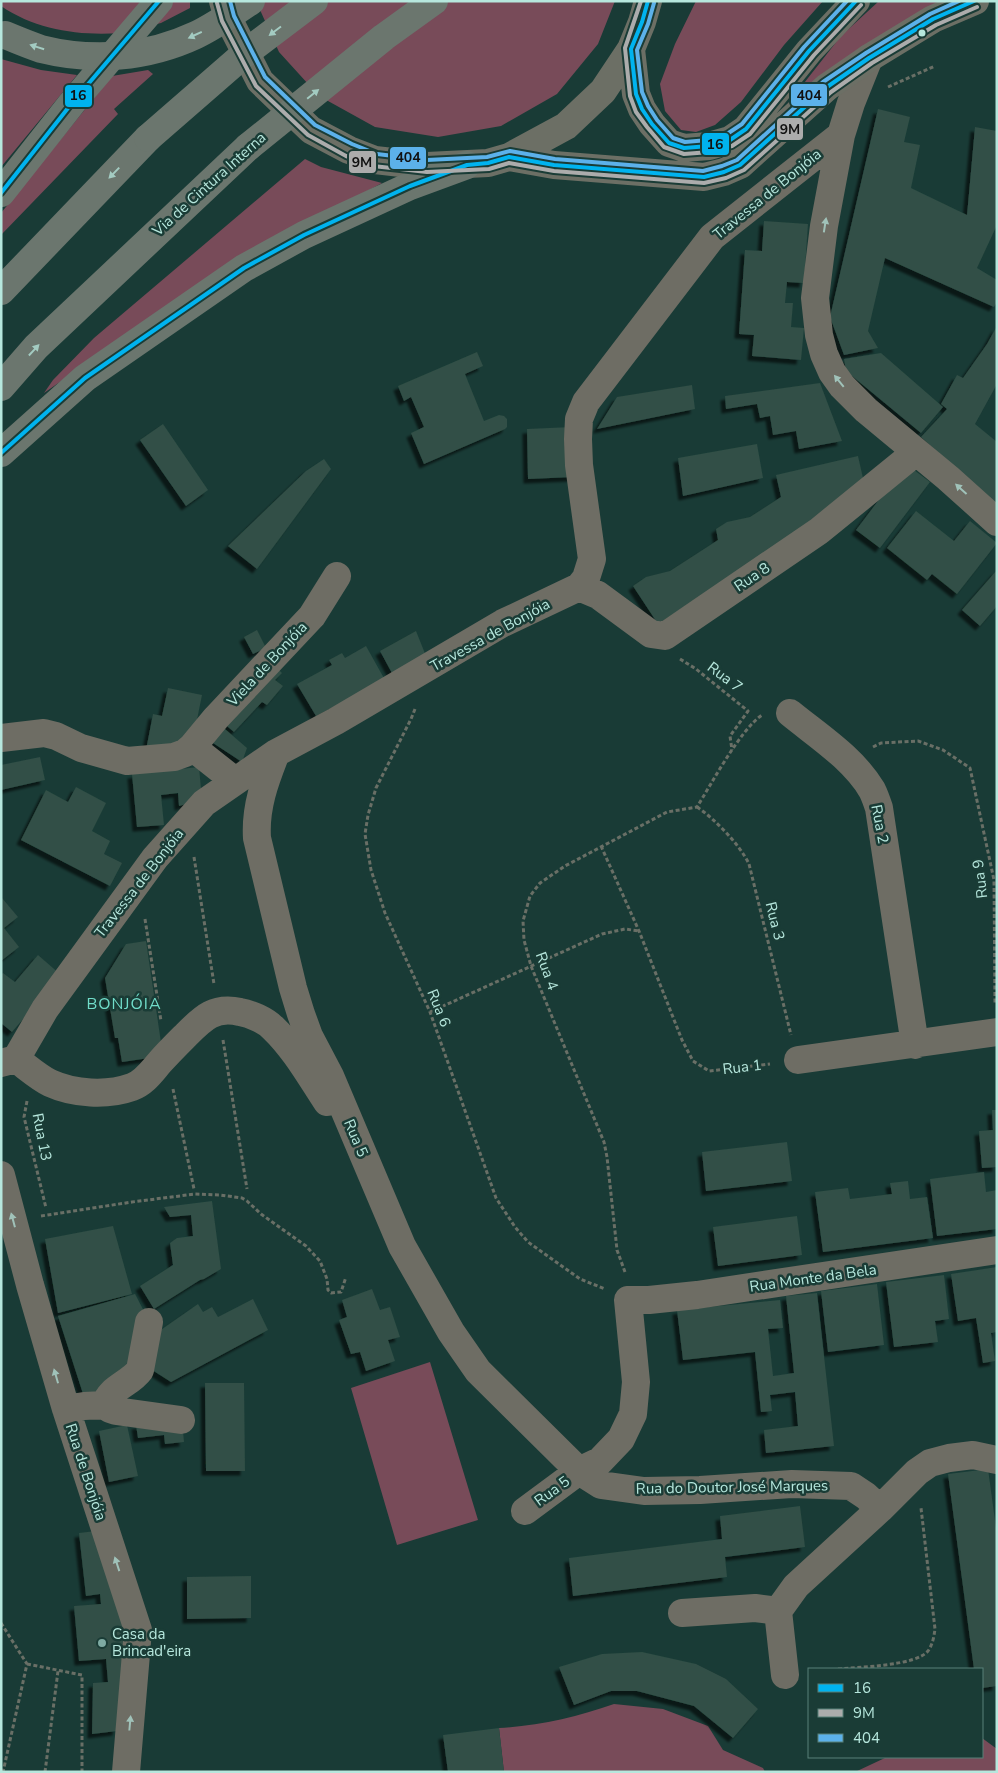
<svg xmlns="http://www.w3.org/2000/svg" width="998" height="1773" viewBox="0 0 998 1773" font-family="'Nunito Sans',sans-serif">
  <defs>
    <filter id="shadow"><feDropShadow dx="-4.5" dy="4.5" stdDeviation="1" flood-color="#0009"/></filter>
  </defs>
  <rect width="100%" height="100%" fill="#193b36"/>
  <path fill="#784b59" d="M1,1H146L120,33C80,36 36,30 1,6Z
    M167,1H190V8L161,23L145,27Z
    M256,1H615L598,44L557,94L501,126L438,137L375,127L319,96L279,52Z
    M696,1H823L784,45L741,102L715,125L696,132L681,130L665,111L660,84L675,44Z
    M879,1H953L775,120L841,36Z
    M1,59L41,70L77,75L1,167Z
    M148,70L153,74L114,109L118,114L1,235V213L112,76Z
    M305,159L321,167L382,183L255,253L116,343L44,393L53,380L94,338Z
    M430,1362L478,1520L397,1545L351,1388Z
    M614,1704L663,1709L708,1726L723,1750L763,1768L765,1772H504L499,1728C538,1726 577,1717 614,1704Z
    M982,1738L997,1749V1772H855L887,1757H982Z"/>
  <path fill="#314f46" filter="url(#shadow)" d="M878,109L910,117L904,142L920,145L911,188L967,215L975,127L997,131V225L977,268L997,280V302L994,307L885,258L868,331L878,348L844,355L830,317Z
    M764,221L808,224L804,283L787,282L785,303H793L791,327L804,328L801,360L752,356L754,335L739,334L745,250L762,251Z
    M997,326V384L975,424L997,442V505L921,437L947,409L941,404L957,375L963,378L987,344Z
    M477,352L483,366L465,374L484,421L499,415L504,416L507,419V427L505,429L424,464L411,433L424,427L411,397L404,401L398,386Z
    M881,353L943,407L921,433L846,371L844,359Z
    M820,383L842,441L799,449L796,431L773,435L770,416L760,418L757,404L726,409L725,396Z
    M692,385L695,409L597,429L617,397Z
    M163,424L208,490L186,506L140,440Z
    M572,427L573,477L528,479L527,429Z
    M757,444L763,478L683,496L678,458Z
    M858,456L865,487L658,624L633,586L646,577L670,571L718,540L716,529L727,522L750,517L781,497L776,475Z
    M324,459L331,469L257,569L228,546L306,471Z
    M906,464L930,482L880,548L856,530Z
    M916,511L954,541L970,521L997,543L957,594L932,574L927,580L887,548Z
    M997,570V606L980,626L962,610Z
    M257,630L266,648L253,654L244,637Z
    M416,631L426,656L393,675L380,651Z
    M366,646L385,680L316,716L297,684L332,665L329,660L342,653L345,658Z
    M273,664L282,673L275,680L283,686L267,705L262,702L234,732L221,721Z
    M168,688L202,695L189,759L146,750L153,714L162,716Z
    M218,723L247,748L242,762L213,743Z
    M40,757L45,780L1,790V765Z
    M199,767L202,800L179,806L178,793L161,795L164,825L137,827L132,774Z
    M76,787L106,803L92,831L110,841L104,854L122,863L110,886L21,840L46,790L68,802Z
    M2,898L18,917L4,928L19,947L1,961Z
    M146,941L163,1056L122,1062L118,1038H115L105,978L126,944Z
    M38,955L61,975L12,1032L1,1023V975L3,973L15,982Z
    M992,1110H997V1167L982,1168L979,1131L993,1130Z
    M787,1142L792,1181L706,1191L702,1152Z
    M984,1172L986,1192L997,1190V1229L937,1236L930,1179Z
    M908,1181L910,1199L927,1197L933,1238L823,1252L815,1192L848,1188L850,1199L892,1194L890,1183Z
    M212,1201L221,1269L204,1279L200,1280L154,1309L140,1286L173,1265L170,1243L177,1238L193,1236L191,1215L170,1217L164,1207Z
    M797,1216L802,1255L718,1266L713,1227Z
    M113,1226L132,1294L58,1313L45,1239Z
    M997,1267V1332L991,1333L995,1361L983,1363L976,1318L958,1321L951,1274Z
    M944,1275L949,1319L935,1321L938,1342L894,1347L886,1282Z
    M877,1284L884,1345L828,1352L821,1291Z
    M372,1289L380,1310L390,1307L400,1337L388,1340L395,1361L366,1371L360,1352L351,1354L339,1320L347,1317L342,1300Z
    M817,1293L834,1446L766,1453L764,1430L798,1426L795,1392L770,1395L772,1411L761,1412L755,1352L683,1360L677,1310L780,1300L783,1328L768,1329L773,1376L794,1373L786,1296Z
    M135,1294L147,1317L135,1366L85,1400L58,1316Z
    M253,1299L268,1330L171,1382L149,1368L155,1334L198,1304L203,1312L212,1307L218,1317Z
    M205,1383H244L245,1471H206Z
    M182,1420L184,1442L165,1444L164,1435L138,1438L136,1425Z
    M127,1425L138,1476L109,1482L99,1431Z
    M988,1469L997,1535V1686L982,1688V1669H974L948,1474Z
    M800,1506L805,1547L725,1557L727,1577L573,1596L569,1558L722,1539L720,1516Z
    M96,1531L129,1629L117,1731L92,1734L93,1683L108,1682L106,1659L79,1661L74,1606L101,1604L100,1594L86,1596L79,1533Z
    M251,1576V1618L187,1619V1577Z
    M642,1652L696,1664L726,1679L758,1709L733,1738L694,1706L637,1691H611L574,1705L559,1667L602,1654Z
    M499,1728L504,1772H448L443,1735Z"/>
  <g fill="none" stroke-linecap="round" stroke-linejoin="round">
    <path stroke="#696f66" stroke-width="3" stroke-dasharray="4 2.5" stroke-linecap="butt" d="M888,87L935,66
      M680,659L696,669L748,711L730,736L732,750
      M415,709L411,719L376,788L368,815L365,834L371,870L385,913L430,1012L496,1198L515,1227L528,1242L580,1279L605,1289
      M873,747L881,743L918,741L943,750L970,768L994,880L995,1004
      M697,807C715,819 740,845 749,864L791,1035
      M601,846L639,931L682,1040L693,1061L709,1071L770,1064
      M194,857L214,984
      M145,919L161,1021
      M430,1012L602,934L625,929L639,931
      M223,1040L247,1189
      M173,1089L194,1189
      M27,1101L24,1117L46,1208
      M41,1216L132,1202L195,1194L220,1195L242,1198L247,1201L261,1214L306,1246L320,1261L327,1279L328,1290L331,1293L341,1292L346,1277
      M625,1272L617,1250L607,1157L604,1142L531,966L524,940L523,921L530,896L540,883L565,866L667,812L697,807C712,783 740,730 762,715
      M1,1623L27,1664L3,1772
      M27,1664L82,1675V1772
      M838,1669C858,1667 916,1666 928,1651C933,1644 934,1636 935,1629L921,1508
      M45,1772L58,1671"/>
    <path stroke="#6e6d64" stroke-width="28" d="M869,58L851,103L841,135L824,226L815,298L819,335L824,354L832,372L842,386L866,410L948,478L997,522
      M579,587L598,595L651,634L665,636L819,531L916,452
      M790,713C818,736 853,758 872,790C875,796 877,802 879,808L915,1045
      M1,738L44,733L56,736L81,748L127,761L174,757L185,753L192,747L216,718L312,616L337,576
      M192,747L235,781
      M276,753C265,781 255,807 257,838L293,988L301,1014L309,1036L330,1076L402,1246L451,1332L478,1371L579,1471L600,1461L621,1439L633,1414L636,1382L628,1300H649L697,1295L997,1250
      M16,1059C27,1067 38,1077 50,1083C74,1094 107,1096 132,1087C145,1082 152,1071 160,1062C168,1053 176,1045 184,1037C202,1019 213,1006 240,1012C251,1014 265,1020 273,1028C295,1049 311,1078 327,1102
      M798,1060L997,1032
      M1,1063L16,1059L45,1009L155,858L204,803L276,753L336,721L503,623L579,587L586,578L592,559L579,465L578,439L579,419L586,402L712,237L841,135
      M1,1175L30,1285L66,1409L138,1630L126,1772
      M105,1405L110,1409L116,1411L181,1420
      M66,1409L84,1406L105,1405C109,1388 130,1384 140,1370L149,1322
      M525,1511L579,1471L601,1485L644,1491L700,1490L792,1484L851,1486L866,1496L880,1509
      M682,1613L755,1608L778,1611
      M785,1675L778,1611L796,1586L880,1509L917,1472L930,1463L949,1458L973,1455L997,1460"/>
    <path stroke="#6c6f65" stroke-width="28" d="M223,1L228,18L260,81L311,130L349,150L375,160L427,166L488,163L509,157L566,126L603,91L631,49L642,22L648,1
      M631,49L636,94L642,109L652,124L669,143L684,148L709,146L730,140L746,129L809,51L856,1
      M509,157L554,165L704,177L724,172L740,165L827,87L869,58L933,19L975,1"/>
    <path stroke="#6b766e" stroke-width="28" d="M1,193L72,103L159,1
      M1,291L148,138
      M1,387L36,347L248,147
      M1,453L85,378L244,268L304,235L410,186L467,165"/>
    <path stroke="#6b766e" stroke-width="28" d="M5,35C17,40 29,45 41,49C93,62 147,58 196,35C215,26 233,13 251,1
      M148,138L248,51L314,1
      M248,147L384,37L434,1"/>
    <g stroke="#1a3c36" stroke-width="8">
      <path id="bus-1" d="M648,1L642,22L631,49L636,94L642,109L652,124L669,143L684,148L709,146L730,140L746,129L809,51L856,1
        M1,193L72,103L159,1
        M1,453L85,378L244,268L304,235L410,186L467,165L488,163L509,157L554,165L704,177L724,172L740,165L827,87L869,58L933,19L974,1"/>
    </g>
    <g stroke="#1a3c36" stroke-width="8">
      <path id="bus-2" d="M641,1L625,48L630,96L636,112L647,127L664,147L684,154L710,152L732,146L750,134L814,55L861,5
        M217,3L222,21L256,86L308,135L346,156L373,166L427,172L489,169L509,163L554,171L704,183L726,178L744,170L831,92L872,63L936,25L977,7"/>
    </g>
    <g stroke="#1a3c36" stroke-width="8">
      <path id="bus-3" d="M230,1L234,16L265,77L315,125L352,144L377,154L427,160L487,157L510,151L555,159L703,171L722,166L737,160L823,82L866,53L930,14L959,1
        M654,3L648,24L637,50L642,92L648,106L657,120L673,138L685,142L708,140L727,134L742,124L804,47L847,1"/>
    </g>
    <use href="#bus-1" stroke="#00b3ef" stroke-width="4"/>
    <use href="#bus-2" stroke="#acacac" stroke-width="4"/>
    <use href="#bus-3" stroke="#5cb1ea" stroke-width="4"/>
  </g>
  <defs><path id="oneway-solid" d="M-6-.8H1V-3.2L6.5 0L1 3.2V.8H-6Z" transform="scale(1.25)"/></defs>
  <g fill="#a3cbc1">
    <use href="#oneway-solid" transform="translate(275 31) rotate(143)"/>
    <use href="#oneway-solid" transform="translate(195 35) rotate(155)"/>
    <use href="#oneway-solid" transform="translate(37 47) rotate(-162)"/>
    <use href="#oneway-solid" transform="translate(313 94) rotate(-39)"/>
    <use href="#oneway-solid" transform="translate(114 173) rotate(134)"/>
    <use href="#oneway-solid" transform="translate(34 350) rotate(-47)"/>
  </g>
  <g fill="#a0c2b9">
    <use href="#oneway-solid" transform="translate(825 225) rotate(-81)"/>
    <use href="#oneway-solid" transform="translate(839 381) rotate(-129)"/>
    <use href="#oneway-solid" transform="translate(961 489) rotate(-138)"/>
    <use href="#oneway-solid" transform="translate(13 1220) rotate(-105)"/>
    <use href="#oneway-solid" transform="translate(56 1376) rotate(-106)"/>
    <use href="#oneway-solid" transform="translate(117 1564) rotate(-108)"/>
    <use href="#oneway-solid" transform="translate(130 1723) rotate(-85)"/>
  </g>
  <circle fill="#b6e7dd" stroke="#1a3c36" stroke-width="2" cx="922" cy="33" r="4.5"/>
  <circle fill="#7faba3" stroke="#1a3c36" stroke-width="2" cx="102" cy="1643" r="5"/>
  <g text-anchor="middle" stroke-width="5" stroke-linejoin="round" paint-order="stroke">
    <g font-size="15" fill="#b6e7dd" stroke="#1a3c36">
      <text transform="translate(209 184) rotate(-42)" y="5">Via de Cintura Interna</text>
      <text transform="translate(767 194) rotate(-39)" y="5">Travessa de Bonjóia</text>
      <text transform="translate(752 577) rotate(-34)" y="5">Rua 8</text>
      <text transform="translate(490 635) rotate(-29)" y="5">Travessa de Bonjóia</text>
      <text transform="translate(267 664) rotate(-47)" y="5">Viela de Bonjóia</text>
      <text transform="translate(725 677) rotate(37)" y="5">Rua 7</text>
      <text transform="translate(880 824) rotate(79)" y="5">Rua 2</text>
      <text transform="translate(980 879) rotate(-97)" y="5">Rua 9</text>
      <text transform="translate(139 883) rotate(-52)" y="5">Travessa de Bonjóia</text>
      <text transform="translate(775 921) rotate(76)" y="5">Rua 3</text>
      <text transform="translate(547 971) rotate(70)" y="5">Rua 4</text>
      <text transform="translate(439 1008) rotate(68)" y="5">Rua 6</text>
      <text transform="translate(742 1067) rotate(-7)" y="5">Rua 1</text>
      <text transform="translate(42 1137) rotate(79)" y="5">Rua 13</text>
      <text transform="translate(356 1138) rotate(67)" y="5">Rua 5</text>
      <text transform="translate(813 1278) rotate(-8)" y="5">Rua Monte da Bela</text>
      <text transform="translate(86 1472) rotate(72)" y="5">Rua de Bonjóia</text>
      <text transform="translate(732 1487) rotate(-1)" y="5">Rua do Doutor José Marques</text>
      <text transform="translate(552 1491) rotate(-36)" y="5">Rua 5</text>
    </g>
    <g font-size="15" fill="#b6e7dd" stroke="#1a3c36" text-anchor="start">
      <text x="112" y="1639">Casa da<tspan x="112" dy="17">Brincad'eira</tspan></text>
    </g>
    <g font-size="16" letter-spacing="1" fill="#71ddca" stroke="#1a3c36">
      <text x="124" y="1009">BONJÓIA</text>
    </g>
  </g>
  <g stroke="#1a3c36" stroke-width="2">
    <rect x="790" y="83" width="38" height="24" rx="5" fill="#5cb1ea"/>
    <rect x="64" y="84" width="29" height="24" rx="5" fill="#00b3ef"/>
    <rect x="776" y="117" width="28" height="24" rx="5" fill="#acacac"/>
    <rect x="701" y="132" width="29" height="24" rx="5" fill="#00b3ef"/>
    <rect x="389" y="146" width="38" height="24" rx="5" fill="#5cb1ea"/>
    <rect x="348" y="150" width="29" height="24" rx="5" fill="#acacac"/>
  </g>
  <g font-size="14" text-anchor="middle" font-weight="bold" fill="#111">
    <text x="809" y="100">404</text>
    <text x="78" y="100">16</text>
    <text x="790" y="134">9M</text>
    <text x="715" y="149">16</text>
    <text x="408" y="162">404</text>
    <text x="362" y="167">9M</text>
  </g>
  <rect width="998" height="1773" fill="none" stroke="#b6e7dd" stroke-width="5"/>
  <rect x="808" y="1668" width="175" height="90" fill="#1a3c36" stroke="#588079"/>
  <rect x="818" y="1684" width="25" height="8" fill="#00b3ef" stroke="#588079"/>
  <text x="853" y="1693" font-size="15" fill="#b6e7dd">16</text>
  <rect x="818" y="1709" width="25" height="8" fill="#acacac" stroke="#588079"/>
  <text x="853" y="1718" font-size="15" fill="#b6e7dd">9M</text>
  <rect x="818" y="1734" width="25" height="8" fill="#5cb1ea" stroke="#588079"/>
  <text x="853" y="1743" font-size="15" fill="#b6e7dd">404</text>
</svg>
